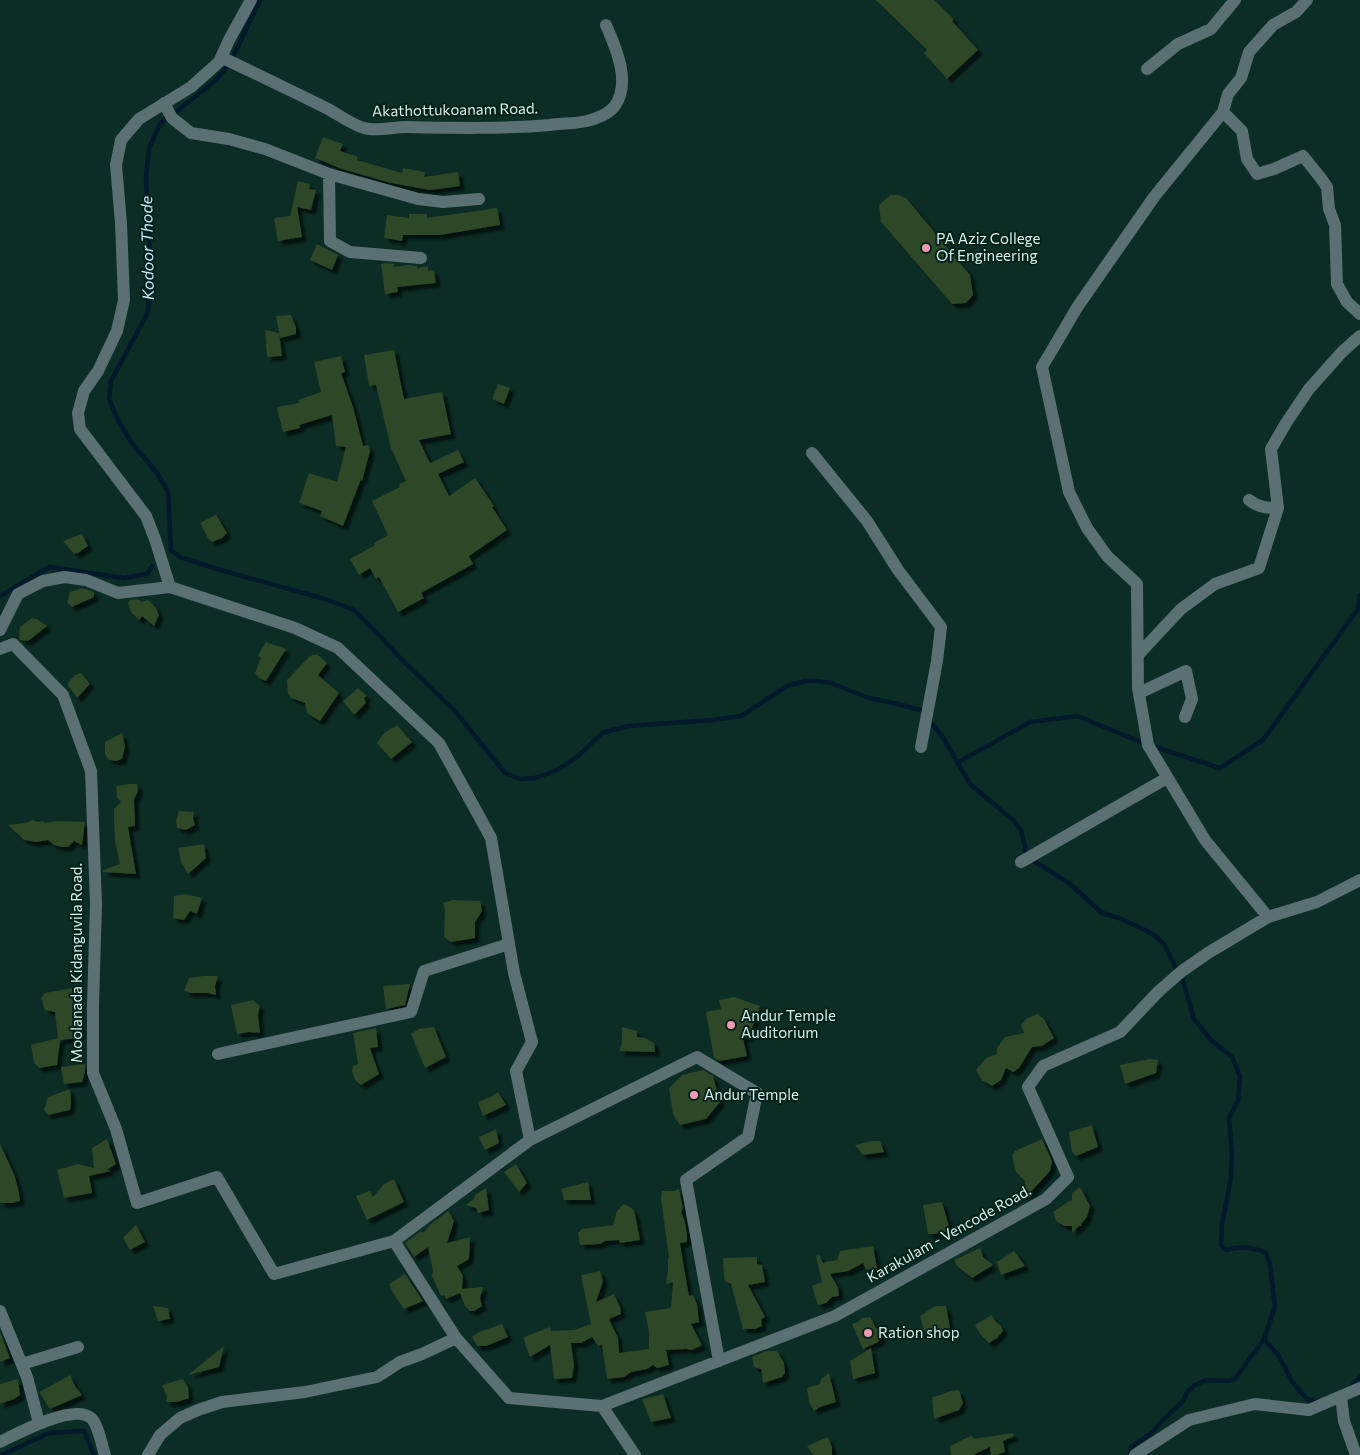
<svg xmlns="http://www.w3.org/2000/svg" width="1360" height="1455" viewBox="0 0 1360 1455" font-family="Commissioner,sans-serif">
  <defs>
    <filter id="shadow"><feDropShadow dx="4.5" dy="4.5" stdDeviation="1" flood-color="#0009"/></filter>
  </defs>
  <rect width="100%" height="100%" fill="#0b2d25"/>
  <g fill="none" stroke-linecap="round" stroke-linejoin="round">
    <path stroke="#01192b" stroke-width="4.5" d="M260,0L233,57L226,68L215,81L160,124L149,148L146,178L150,255L148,312L111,381L109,399L118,420L131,442L157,473L168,491L171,550L180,557L217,569L325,599L354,610L381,637L401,659L455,711L505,773L520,779L535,778L557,770L576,758L602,733L628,726L713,720L741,716L787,686L805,681H818L831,683L869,698L902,705L923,711L925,714
      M0,596L49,567L124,578L147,574L152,566
      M929,720L944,739L970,784L1013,820L1021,830L1026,852L1035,862L1069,883L1102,913L1119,918L1143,929L1154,935L1164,944L1184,984L1194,1019L1211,1040L1232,1057L1240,1076L1238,1101L1229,1118L1232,1153L1231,1178L1222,1224L1221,1245L1226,1250C1241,1246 1252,1247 1266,1253L1270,1265L1275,1307L1264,1339
      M1152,746L1220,768L1263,740L1358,609L1360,595
      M957,763L1030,722L1078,716L1145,744
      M1351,1387L1360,1377
      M2,1455L49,1433L84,1431L94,1455
      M1130,1455L1131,1447L1153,1432L1159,1424L1182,1402L1188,1391L1195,1385L1206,1380L1228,1381L1235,1379L1264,1339L1279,1356L1293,1383L1307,1399L1319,1402"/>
  </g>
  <path fill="#2d4628" filter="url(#shadow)" d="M876,0H934L954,19L952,21L978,50L947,79L924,53L927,50Z
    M323,137L343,144L340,151L358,157L357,160L402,173L403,168L425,172L424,177L458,172L460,186L430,190L391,183L342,169L315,158Z
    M298,181L310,184L309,189L316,190L311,210L297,207L302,237L278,241L274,218L290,216Z
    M890,195H898L906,198L970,275L973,295L966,303L952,304L881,222L879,205Z
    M497,208L500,225L440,235H403L402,241L384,238L387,215L409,218V214H427V218Z
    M317,244L338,255L332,270L310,260Z
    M386,263L394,264V267L408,265L417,266V268L428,266V271L434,270L436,283L397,287L398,292L385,294L381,264Z
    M291,315L296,327V334L280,338L276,316Z
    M265,330L279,333L282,356L267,357Z
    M394,350L404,399L442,392L451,434L419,440L430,463L458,450L464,462L438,474L449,496L475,478L494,506L492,507L507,530L469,556L473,564L421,593L424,598L398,612L379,577L376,579L370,568L359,575L350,559L375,545L374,543L388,535L372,501L400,487L399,484L406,481L391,448L376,385L369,386L364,355Z
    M341,356L345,372L341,373L353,407L363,446L368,445L370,451L362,481L361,479L343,526L320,516L322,511L299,503L309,473L337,482L346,447L336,446L332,415L299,425L300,428L283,432L277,407L299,403L298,400L321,392L314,362Z
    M498,384L510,388L504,404L492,399Z
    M216,515L227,533L222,538L212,542L208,538L200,523Z
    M82,534L88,546L78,553L74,554L63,541Z
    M82,588L94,592V597L72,607L67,602L70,592Z
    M138,599L142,602L148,600L156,608L159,615L154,626L142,616L139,620L131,612L128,603L130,600Z
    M32,618L37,619L47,626L28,641L20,640L19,633L20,627Z
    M266,642L286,649L266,681L259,678L255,673L261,658L258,655Z
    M317,654L327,663L318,675L339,693L320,721L307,713L305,703L291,698L288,694L287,680L310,656Z
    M81,673L90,684L77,698L67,684L75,675Z
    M358,688L367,696L364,698L366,703L354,715L343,701Z
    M397,725L412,742L391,759L377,743L384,733Z
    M122,733L125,746L122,759L116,761L109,760L105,754V742Z
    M130,784H137L138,791L134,799L135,826L128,827L136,874L103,872V870L120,864L115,841L114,817V809L121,802L117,797L116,786Z
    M179,811L194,812L193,818L195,825L186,830L177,828L176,821Z
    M32,820L38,822L44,821V823L58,821L85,822L82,845L74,841L68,847H62L54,845L48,840L36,842L24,840L8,825L26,823Z
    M204,844L206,858L188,874L181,862L178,848Z
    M185,894L202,898L197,914L190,911L184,920L173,918L174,896Z
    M452,900L480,901L482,911L475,922V938L451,942L444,937L445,910L443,903Z
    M203,976H218L215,986L216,995L208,993H190L184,991L189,978Z
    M410,984L405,1005L386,1009L383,986Z
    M73,988V1019L78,1018L80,1032L78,1038L60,1040L57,1065L39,1068L34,1063L31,1045L58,1038L55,1012L45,1010L41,998L45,993Z
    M734,997L760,1006L749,1037L743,1038L747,1056L720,1061L714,1058L706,1012L721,1009L719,1000Z
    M253,1000L260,1006L258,1015L260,1033L249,1032L237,1034L231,1005Z
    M1037,1014L1044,1019L1054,1038L1042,1046L1032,1047L1019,1068L1013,1072L1006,1068L1001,1080L992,1086L982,1080L976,1070L986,1058L997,1054V1048L1005,1037L1024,1033L1021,1025L1026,1019Z
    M434,1027L446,1057L425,1068L411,1034L419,1029Z
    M622,1027L637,1031V1037L645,1038L654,1043L655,1052L619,1051L622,1043Z
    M376,1028L378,1047L370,1048L379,1074L361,1085L355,1080L352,1071L353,1066L358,1064L353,1033Z
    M1150,1059L1158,1060L1156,1073L1125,1084L1120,1065Z
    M85,1064V1072L82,1082L64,1084L61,1067Z
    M703,1070L713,1076L720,1102L706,1119L680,1125L673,1114L669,1088L682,1075Z
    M70,1089L71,1102L70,1110L48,1115L44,1110L48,1097Z
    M498,1092L506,1105L483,1116L478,1102L491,1097Z
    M1092,1125L1098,1147L1076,1156L1072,1152L1069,1132Z
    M496,1129L499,1143L485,1150L479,1137Z
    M107,1139L116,1164L107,1170L111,1171L89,1176L92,1193L64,1198L57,1170L78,1164L94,1168L92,1148Z
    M1042,1139L1052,1161L1050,1171L1026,1197L1025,1181L1016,1172L1012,1155L1015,1151Z
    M872,1141H880L884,1152L863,1155L855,1145Z
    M0,1144L14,1174L18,1188L20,1201L12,1203H0Z
    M516,1164L527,1183L519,1192L504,1172Z
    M394,1179L404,1202L367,1220L356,1196L370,1191L373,1197L384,1184Z
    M588,1182L591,1200H564L561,1189Z
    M1080,1187L1090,1206L1087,1217L1081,1224L1082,1226H1079L1072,1233V1226H1064L1056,1221L1053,1212L1071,1200L1072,1202V1193Z
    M486,1188L489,1210L478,1213L476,1208L466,1205L474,1199L475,1195Z
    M679,1189L683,1209L681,1212L685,1222L687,1235V1242L680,1243L683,1262L689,1296L693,1295L697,1304L699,1322L691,1324L702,1345L692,1350L686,1349L666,1350L669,1365L657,1368L653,1365L647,1369L631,1372L624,1377L607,1379L602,1345L598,1346L592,1337L581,1343H571L574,1365L572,1378L554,1379L550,1345L530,1357L525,1344L524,1337L550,1327L551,1331L574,1330L591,1324L581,1275L600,1271L603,1281L596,1302L614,1294L620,1307L621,1314L609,1319L618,1338L619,1353L649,1349V1331L645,1312L671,1308L673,1282L666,1284L668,1271V1258H669L661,1198L662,1191H674Z
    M942,1202L948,1223L949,1231L935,1234H928L923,1205Z
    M624,1204L633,1209L635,1214L640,1240L620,1243L619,1240L605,1241L600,1244L580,1245L578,1233L582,1229L613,1225L617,1211Z
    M448,1211L454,1221L447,1243L470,1237L469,1259L457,1266L463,1276L462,1289L483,1287L480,1298L482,1306L474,1311H470L465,1306L460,1293L446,1299L444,1295L441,1296L432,1276L433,1271L428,1247L414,1257L405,1243L421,1231L423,1233L431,1224Z
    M136,1225L145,1242L130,1250L123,1238Z
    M873,1246L877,1268L866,1270L863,1263L848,1271L830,1274L838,1287L839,1296L832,1297L826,1303L818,1305L812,1286L822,1282L816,1256L819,1255L823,1263L826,1262L837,1260L840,1251Z
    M980,1248L983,1257L993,1265L972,1278L958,1267L954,1260Z
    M1014,1251L1025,1266L1001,1275L997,1262Z
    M757,1257V1264L762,1265L765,1282L748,1285L765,1317L761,1319L762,1326L755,1329H743L731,1284L725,1281L724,1277L723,1258Z
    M405,1274L423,1301L404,1309L393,1293L389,1284Z
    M153,1306L168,1308L170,1319L158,1321Z
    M935,1306H946L950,1328L931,1334H925L920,1316Z
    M992,1315L995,1321L1001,1326L1003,1331L997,1338L989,1343L980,1334L975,1325Z
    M870,1317L876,1328L880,1330L882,1337L878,1342L863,1349L852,1324L858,1322L862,1318Z
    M502,1324L508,1337L486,1346H477L472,1337L479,1332Z
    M0,1332L10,1358L0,1362Z
    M224,1346L219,1367L188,1375Z
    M871,1348L875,1373L853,1379L850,1361Z
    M767,1351H777L784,1363L785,1373L782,1377L763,1383L761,1369L754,1367L752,1357Z
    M829,1373L836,1402L820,1407L814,1411L809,1402L807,1388L820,1384L821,1379Z
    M70,1375L75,1386L82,1395L50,1409L39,1392L49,1387Z
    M18,1379L20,1395L14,1399L0,1404V1384Z
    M183,1379L188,1387L189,1398L177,1402H166L167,1396L162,1385Z
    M959,1390L963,1403L959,1410L934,1419L932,1397L940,1395L950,1391Z
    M663,1394L671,1418L651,1422L642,1399Z
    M1013,1433L1014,1436L1003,1441L1005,1452L996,1455H991L990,1447L973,1455H951L950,1446L966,1438L972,1436L974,1439Z
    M828,1437L832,1447V1455H813L807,1446Z"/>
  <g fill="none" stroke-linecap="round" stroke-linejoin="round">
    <path stroke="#5a7073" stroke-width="12" d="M251,0L229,40L219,62L191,87L139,119L121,140L116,165L121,223L124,300L117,331L98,371L84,391L78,413L80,429L146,516L155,539L170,587L295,628L338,648L439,743L491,838L514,973L532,1042L516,1071L530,1140L394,1241L456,1338L509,1398L602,1406L635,1455
      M221,57C256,74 290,90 324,107C337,113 350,124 364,128C377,132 392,127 406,127C453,128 502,129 550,125C562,123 575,124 587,121C596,119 608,114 614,107C632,84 616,48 606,25
      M1147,69L1178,44L1211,29L1235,0
      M164,103L172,118L191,133L229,139L265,149L329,174L418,199L443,202L479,199
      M1223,112L1242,131L1247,159L1257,174L1274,169L1303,156L1320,177L1327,187L1329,209L1335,225L1337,284L1347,302L1360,314
      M329,174L330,241L350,252L421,258
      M812,453L867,521L898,570L941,627L937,661L921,747
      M1249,500C1258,507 1266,508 1278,508
      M0,630L18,594L43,581L65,577L86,580L118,593L170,587
      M0,649L13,644L63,695L91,771L96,904L93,1005V1073L116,1129L137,1203L217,1177L274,1274L394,1241
      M1138,655L1181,609L1215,584L1259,568L1278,508L1271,449L1286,423L1309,389L1342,352L1360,336
      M1139,693L1186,671L1192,699L1185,717
      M1021,862L1167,778
      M1268,917L1205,840L1148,745L1138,688L1137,584L1107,556L1087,528L1069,492L1042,367L1078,306L1154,197L1223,112L1228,94L1241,78L1249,52L1273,25L1296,12L1307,0
      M218,1054L411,1012L424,971L509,944
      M530,1140L697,1057L757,1093L748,1137L686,1180L719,1361
      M0,1311L27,1377L39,1423
      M22,1364L78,1347
      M1341,1397L1344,1421L1356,1455
      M602,1406L835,1316L1046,1199L1068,1177L1028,1087L1043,1066L1120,1032L1159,991L1182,971L1208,953L1268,917L1317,902L1360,880
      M0,1442C18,1433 74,1403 91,1418C98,1424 102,1446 105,1455
      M148,1455L160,1435L180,1418L198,1410L222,1402L305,1392L377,1377L400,1362L422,1354L456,1338
      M1135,1455L1189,1420L1255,1404L1309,1410L1360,1388"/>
  </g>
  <g fill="#f19ab1" stroke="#01231b" stroke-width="2">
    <circle cx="926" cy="248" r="5"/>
    <circle cx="731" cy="1025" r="5"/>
    <circle cx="694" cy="1095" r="5"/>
    <circle cx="868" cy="1333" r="5"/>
  </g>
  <g text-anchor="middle" stroke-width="4" stroke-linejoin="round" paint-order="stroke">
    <g font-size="15" fill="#daede7" stroke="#01231b">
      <text transform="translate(455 110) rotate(-1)" y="5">Akathottukoanam Road.</text>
      <text transform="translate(77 963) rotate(-90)" y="5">Moolanada Kidanguvila Road.</text>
      <text transform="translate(949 1234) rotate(-29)" y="5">Karakulam - Vencode Road.</text>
    </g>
    <g font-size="15" fill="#daede7" stroke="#01231b" text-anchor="start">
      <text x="936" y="244">PA Aziz College<tspan x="936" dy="17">Of Engineering</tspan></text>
      <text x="741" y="1021">Andur Temple<tspan x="741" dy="17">Auditorium</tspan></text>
      <text x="704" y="1100">Andur Temple</text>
      <text x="878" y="1338">Ration shop</text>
    </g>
    <g font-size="16" font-style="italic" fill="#cee5f8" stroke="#01231b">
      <text transform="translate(147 248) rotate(-91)" y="6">Kodoor Thode</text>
    </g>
  </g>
</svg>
